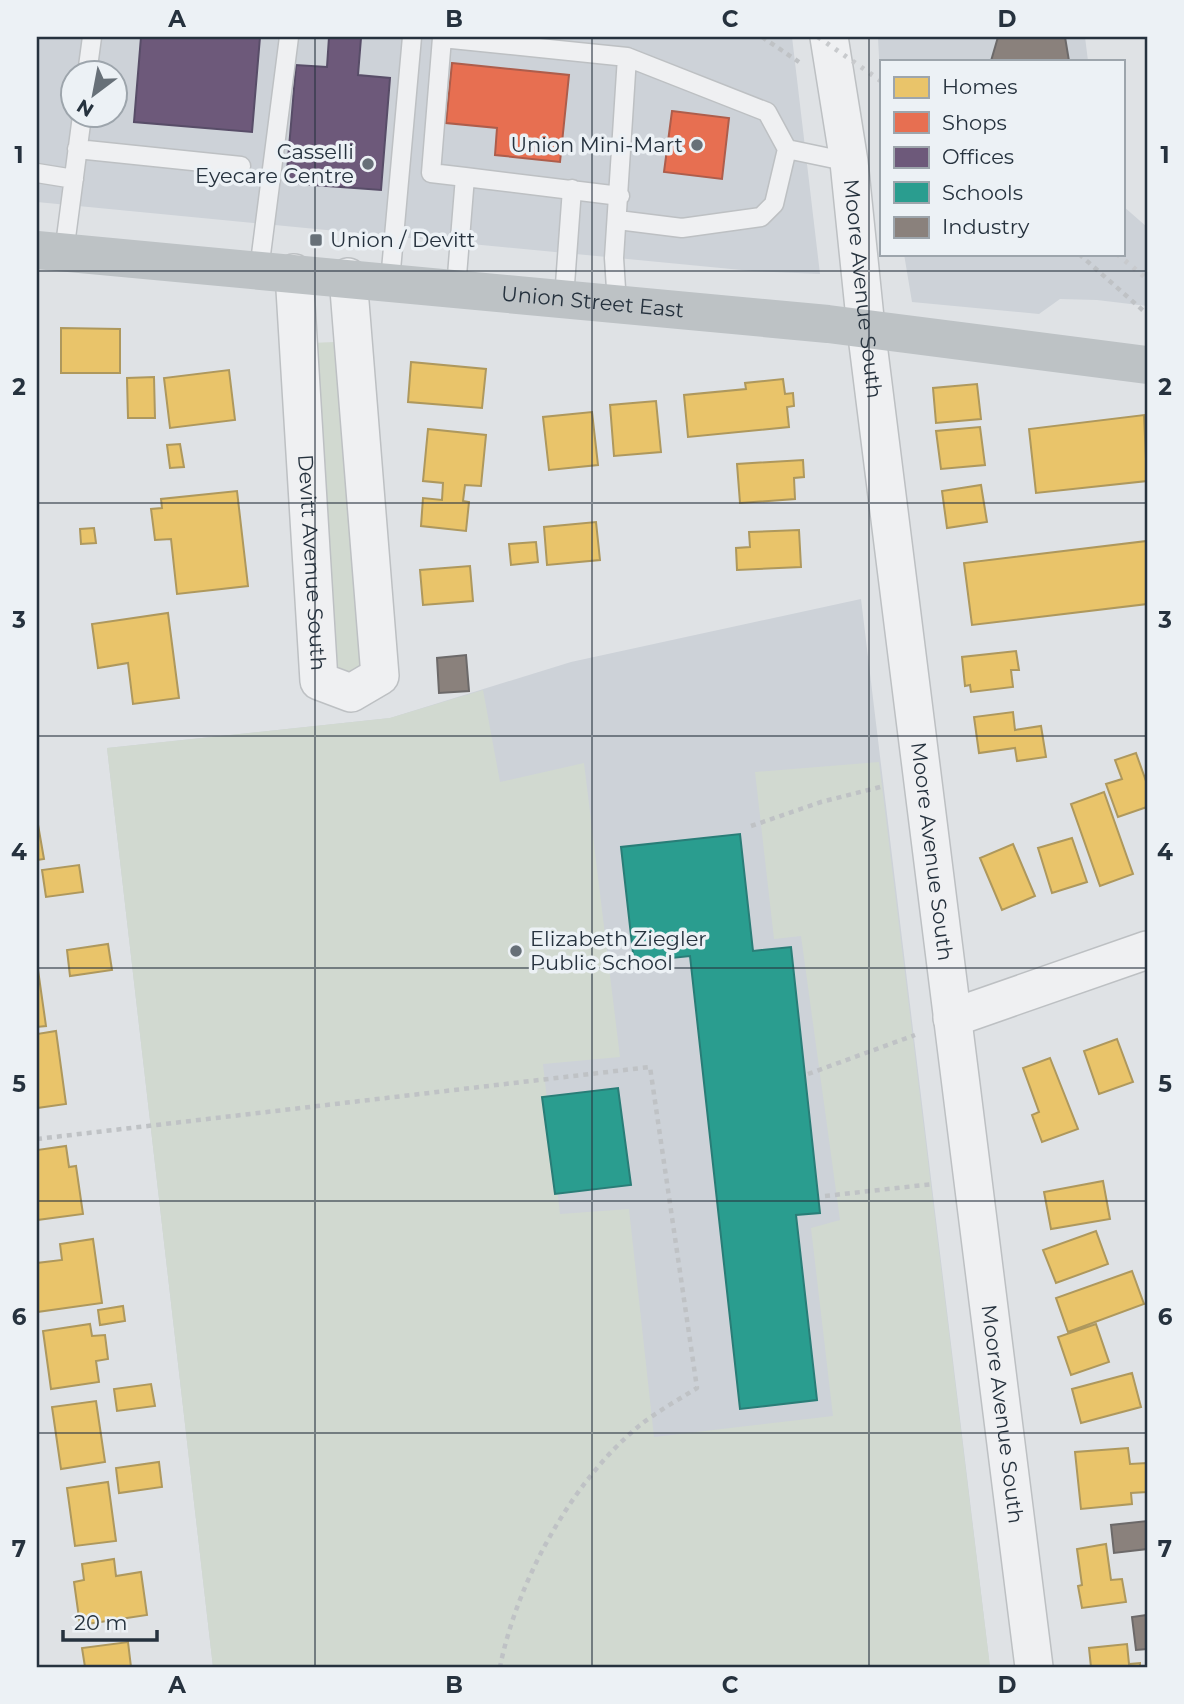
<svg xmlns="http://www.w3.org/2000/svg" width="1184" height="1704" viewBox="0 0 1184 1704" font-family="Montserrat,sans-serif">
  <rect width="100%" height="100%" fill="#dfe2e5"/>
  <path fill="#cdd2d8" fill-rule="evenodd" d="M37,37H792L820,274L752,271L37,202ZM74,74H116V116H74Z
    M878,37H1085L1088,61H881V97Z
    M1123,206L1147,227V306L1097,300L1060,299L1039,314L912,302L904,254H1123Z
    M861,599L990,1667H213L107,748L390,718L571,662Z"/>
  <path fill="#d1d9d0" d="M334,342L365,671L335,673L311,343Z
    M483,690L500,782L584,763L620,1057L543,1064L560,1214L629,1209L654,1437L833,1416L811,1228L840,1220L801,936L774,939L755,772L879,762L990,1667H213L107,748L390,718Z"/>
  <path fill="#e9c46a" stroke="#ae985d" stroke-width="2" d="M61,328L120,329V373H61Z
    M411,362L486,369L482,408L408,402Z
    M229,370L235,420L170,428L164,378Z
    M154,377L155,418H128L127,378Z
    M783,379L785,394L793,393L794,406L787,407L789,427L688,437L684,395L746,389L745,383Z
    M977,384L981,419L936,423L933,388Z
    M656,401L661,452L614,456L610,405Z
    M592,412L598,465L549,470L543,417Z
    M1144,415L1147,481L1036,493L1029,429Z
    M980,427L985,465L941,469L936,431Z
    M428,429L486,435L481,486L465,485L463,501L469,502L466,531L421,526L423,498L442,500L443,483L423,481Z
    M180,444L184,467L170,468L167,445Z
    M803,460L804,477L794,478L795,499L740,503L737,464Z
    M981,485L987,522L947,528L942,491Z
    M237,491L248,586L177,594L171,539L155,540L151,509L162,508L161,499Z
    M596,522L600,560L547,565L544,527Z
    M94,528L96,543L81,544L80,529Z
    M799,530L801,567L737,570L736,548L750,547L749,532Z
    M1147,541V604L972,625L964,563Z
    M536,542L538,562L511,565L509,544Z
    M470,566L473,601L423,605L420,570Z
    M168,613L179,698L133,704L128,663L98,668L92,624Z
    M1016,651L1019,670H1011L1013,687L971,692L970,685L965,686L962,657Z
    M1013,712L1015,730L1041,726L1046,757L1017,761L1015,748L979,753L974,717Z
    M1136,753L1147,784V807L1118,817L1106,784L1122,779L1115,760Z
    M1104,792L1133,874L1100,886L1071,804Z
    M37,819L44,859L37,860Z
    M1072,838L1087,882L1052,893L1038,848Z
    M1013,844L1035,896L1002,910L980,858Z
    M79,865L83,892L46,897L42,870Z
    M108,944L112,970L70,976L67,950Z
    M37,963L46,1026L37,1027Z
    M56,1031L66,1104L37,1108V1034Z
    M1117,1039L1133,1082L1099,1094L1084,1051Z
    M1050,1058L1078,1129L1042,1142L1032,1115L1039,1112L1023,1068Z
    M66,1146L69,1167L76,1166L83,1214L37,1220V1150Z
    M1103,1181L1110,1219L1051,1229L1044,1192Z
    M1096,1231L1108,1264L1056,1283L1043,1250Z
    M93,1239L102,1303L37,1312V1263L62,1260L60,1244Z
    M1132,1271L1144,1304L1068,1332L1056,1298Z
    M123,1306L125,1321L100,1325L98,1310Z
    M90,1324L92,1336L105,1335L108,1359L96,1361L99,1382L51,1389L43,1331Z
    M1096,1324L1109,1362L1071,1375L1058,1337Z
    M1132,1373L1141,1407L1081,1423L1072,1389Z
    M151,1384L155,1406L117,1411L114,1389Z
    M96,1401L105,1462L61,1469L52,1407Z
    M1128,1448L1130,1464L1147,1463V1492L1131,1493L1132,1504L1081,1509L1075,1452Z
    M159,1462L162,1487L119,1493L116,1468Z
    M108,1482L116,1541L75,1546L67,1488Z
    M1106,1544L1111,1580L1122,1579L1126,1602L1082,1608L1078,1586L1082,1585L1077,1549Z
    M114,1559L116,1576L141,1572L147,1615L80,1625L74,1582L84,1580L82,1564Z
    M128,1642L131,1667H85L82,1648Z
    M1127,1644L1129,1664L1140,1663V1667H1091L1089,1648Z"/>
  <path fill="#e76f51" stroke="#ad5d4b" stroke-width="2" d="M452,63L569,75L560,162L495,155L497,128L446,123Z
    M672,111L729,118L722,179L664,172Z"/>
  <path fill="#6d597a" stroke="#584d68" stroke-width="2" d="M141,37H260L252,132L134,122Z
    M329,37L361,38L358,75L390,78L381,190L286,183L296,65L327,67Z"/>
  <path fill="#2a9d8f" stroke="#297d77" stroke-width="2" d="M740,834L753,951L791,947L820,1213L796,1215L817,1400L740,1409L690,956L634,962L621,847Z
    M618,1088L631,1185L555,1194L542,1097Z"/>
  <path fill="#8a817c" stroke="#6c6969" stroke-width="2" d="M998,37H1065L1069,61H991Z
    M466,655L469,691L439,693L437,658Z
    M1147,1521V1549L1114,1553L1111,1525Z
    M1147,1615V1649L1136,1650L1132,1617Z"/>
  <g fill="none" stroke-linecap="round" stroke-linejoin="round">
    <g stroke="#bdc0c3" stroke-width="21">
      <path id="lane" d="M87,74L92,37
        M77,149L241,166
        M37,173L74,179
        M465,177L431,173L442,38L627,57L767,112L787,149L849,162
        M618,220L682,228L761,217L774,204L787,149
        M64,253L82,116
        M259,270L289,37
        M390,281L412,37
        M456,288L465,177L620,196
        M564,298L572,189
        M617,304L614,258L627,57"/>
    </g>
    <g stroke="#bdc0c3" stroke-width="40">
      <g id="street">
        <path id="s1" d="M829,37L849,162L866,328L1034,1667"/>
        <path id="s2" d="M294,273L319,681L351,693L380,676L348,277"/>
        <path d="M952,1018L1147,950"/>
      </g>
    </g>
    <path stroke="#bfc2c5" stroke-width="4.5" stroke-dasharray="5 5" stroke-linecap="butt" d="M762,37L799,62
      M1079,254L1147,314
      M751,826L821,802L884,786
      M808,1074L915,1035
      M37,1139L650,1067L697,1388C678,1400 656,1412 639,1426C571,1482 517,1582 500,1667
      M825,1196L933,1184"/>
    <use href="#lane" stroke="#eff0f2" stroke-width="18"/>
    <use href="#street" stroke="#eff0f2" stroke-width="37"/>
    <path stroke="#bdc2c5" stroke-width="38" id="s3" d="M37,250L828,324L1147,365"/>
    <path stroke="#c8cacd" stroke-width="5" stroke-dasharray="3.5 7" stroke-linecap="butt" d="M818,37L881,81
      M1117,254L1147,279"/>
  </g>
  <path fill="none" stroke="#26323e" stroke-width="2" stroke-opacity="0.55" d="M315,37V1667M592,37V1667M869,37V1667M37,271H1147M37,503H1147M37,736H1147M37,968H1147M37,1201H1147M37,1433H1147"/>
  <g fill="#677078" stroke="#ecf1f5" stroke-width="2.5">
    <circle cx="697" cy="145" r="7"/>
    <circle cx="368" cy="164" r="7"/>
    <rect x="309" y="233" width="14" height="14" rx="3.5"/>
    <circle cx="516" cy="951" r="7"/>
  </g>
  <g text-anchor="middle" stroke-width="7" stroke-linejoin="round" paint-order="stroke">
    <g font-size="21" fill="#26323e" stroke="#ecf1f5" text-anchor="end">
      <text x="683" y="152">Union Mini-Mart</text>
      <text x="354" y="159">Casselli<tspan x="354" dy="24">Eyecare Centre</tspan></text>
      <text x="330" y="247" text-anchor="start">Union / Devitt</text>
      <text x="530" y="946" text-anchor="start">Elizabeth Ziegler<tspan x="530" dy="24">Public School</tspan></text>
    </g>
    <g font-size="21" fill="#26323e" stroke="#ecf1f5">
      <text dy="7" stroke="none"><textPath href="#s1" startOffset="254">Moore Avenue South</textPath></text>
      <text dy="7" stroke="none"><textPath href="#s3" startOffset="558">Union Street East</textPath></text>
      <text dy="7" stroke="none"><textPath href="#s2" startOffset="290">Devitt Avenue South</textPath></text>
      <text dy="7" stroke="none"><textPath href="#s1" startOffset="821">Moore Avenue South</textPath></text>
      <text dy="7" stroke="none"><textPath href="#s1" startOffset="1388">Moore Avenue South</textPath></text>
    </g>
  </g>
  <rect width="1184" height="1704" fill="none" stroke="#ecf1f5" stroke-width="77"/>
  <rect x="880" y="60" width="245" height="196" fill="#ecf1f5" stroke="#9da5ac" stroke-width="2"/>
  <rect x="894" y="77" width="35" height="21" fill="#e9c46a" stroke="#9da5ac" stroke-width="2"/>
  <text x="942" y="94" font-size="21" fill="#26323e">Homes</text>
  <rect x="894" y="112" width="35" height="21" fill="#e76f51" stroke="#9da5ac" stroke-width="2"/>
  <text x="942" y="130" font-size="21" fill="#26323e">Shops</text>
  <rect x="894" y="147" width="35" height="21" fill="#6d597a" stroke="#9da5ac" stroke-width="2"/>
  <text x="942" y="164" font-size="21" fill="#26323e">Offices</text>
  <rect x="894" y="182" width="35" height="21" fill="#2a9d8f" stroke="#9da5ac" stroke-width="2"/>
  <text x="942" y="200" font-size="21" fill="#26323e">Schools</text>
  <rect x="894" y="217" width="35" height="21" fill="#8a817c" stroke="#9da5ac" stroke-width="2"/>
  <text x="942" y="234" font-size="21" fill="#26323e">Industry</text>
  <g transform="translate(94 94) rotate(212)"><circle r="33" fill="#ecf1f5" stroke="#9da5ac" stroke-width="2"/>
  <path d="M0-5L12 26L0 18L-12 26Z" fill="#677078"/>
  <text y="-10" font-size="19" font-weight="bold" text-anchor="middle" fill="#26323e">N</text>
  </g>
  <path d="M63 1630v10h94v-10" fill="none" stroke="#26323e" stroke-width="3.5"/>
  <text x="74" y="1630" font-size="21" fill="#26323e" stroke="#ecf1f5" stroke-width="5" paint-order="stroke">20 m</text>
  <rect x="38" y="38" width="1108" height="1628" fill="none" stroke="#26323e" stroke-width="2.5"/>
  <g font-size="23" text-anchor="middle" font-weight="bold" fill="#26323e">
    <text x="177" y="27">A</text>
    <text x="454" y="27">B</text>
    <text x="730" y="27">C</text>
    <text x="1007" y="27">D</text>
    <text x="19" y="163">1</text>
    <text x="1165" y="163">1</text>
    <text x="19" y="395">2</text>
    <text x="1165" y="395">2</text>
    <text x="19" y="628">3</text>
    <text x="1165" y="628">3</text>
    <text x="19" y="860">4</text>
    <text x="1165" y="860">4</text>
    <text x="19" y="1092">5</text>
    <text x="1165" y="1092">5</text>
    <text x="19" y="1325">6</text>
    <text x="1165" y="1325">6</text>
    <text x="19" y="1557">7</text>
    <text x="1165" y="1557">7</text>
    <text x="177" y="1693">A</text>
    <text x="454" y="1693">B</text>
    <text x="730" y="1693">C</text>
    <text x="1007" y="1693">D</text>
  </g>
</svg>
